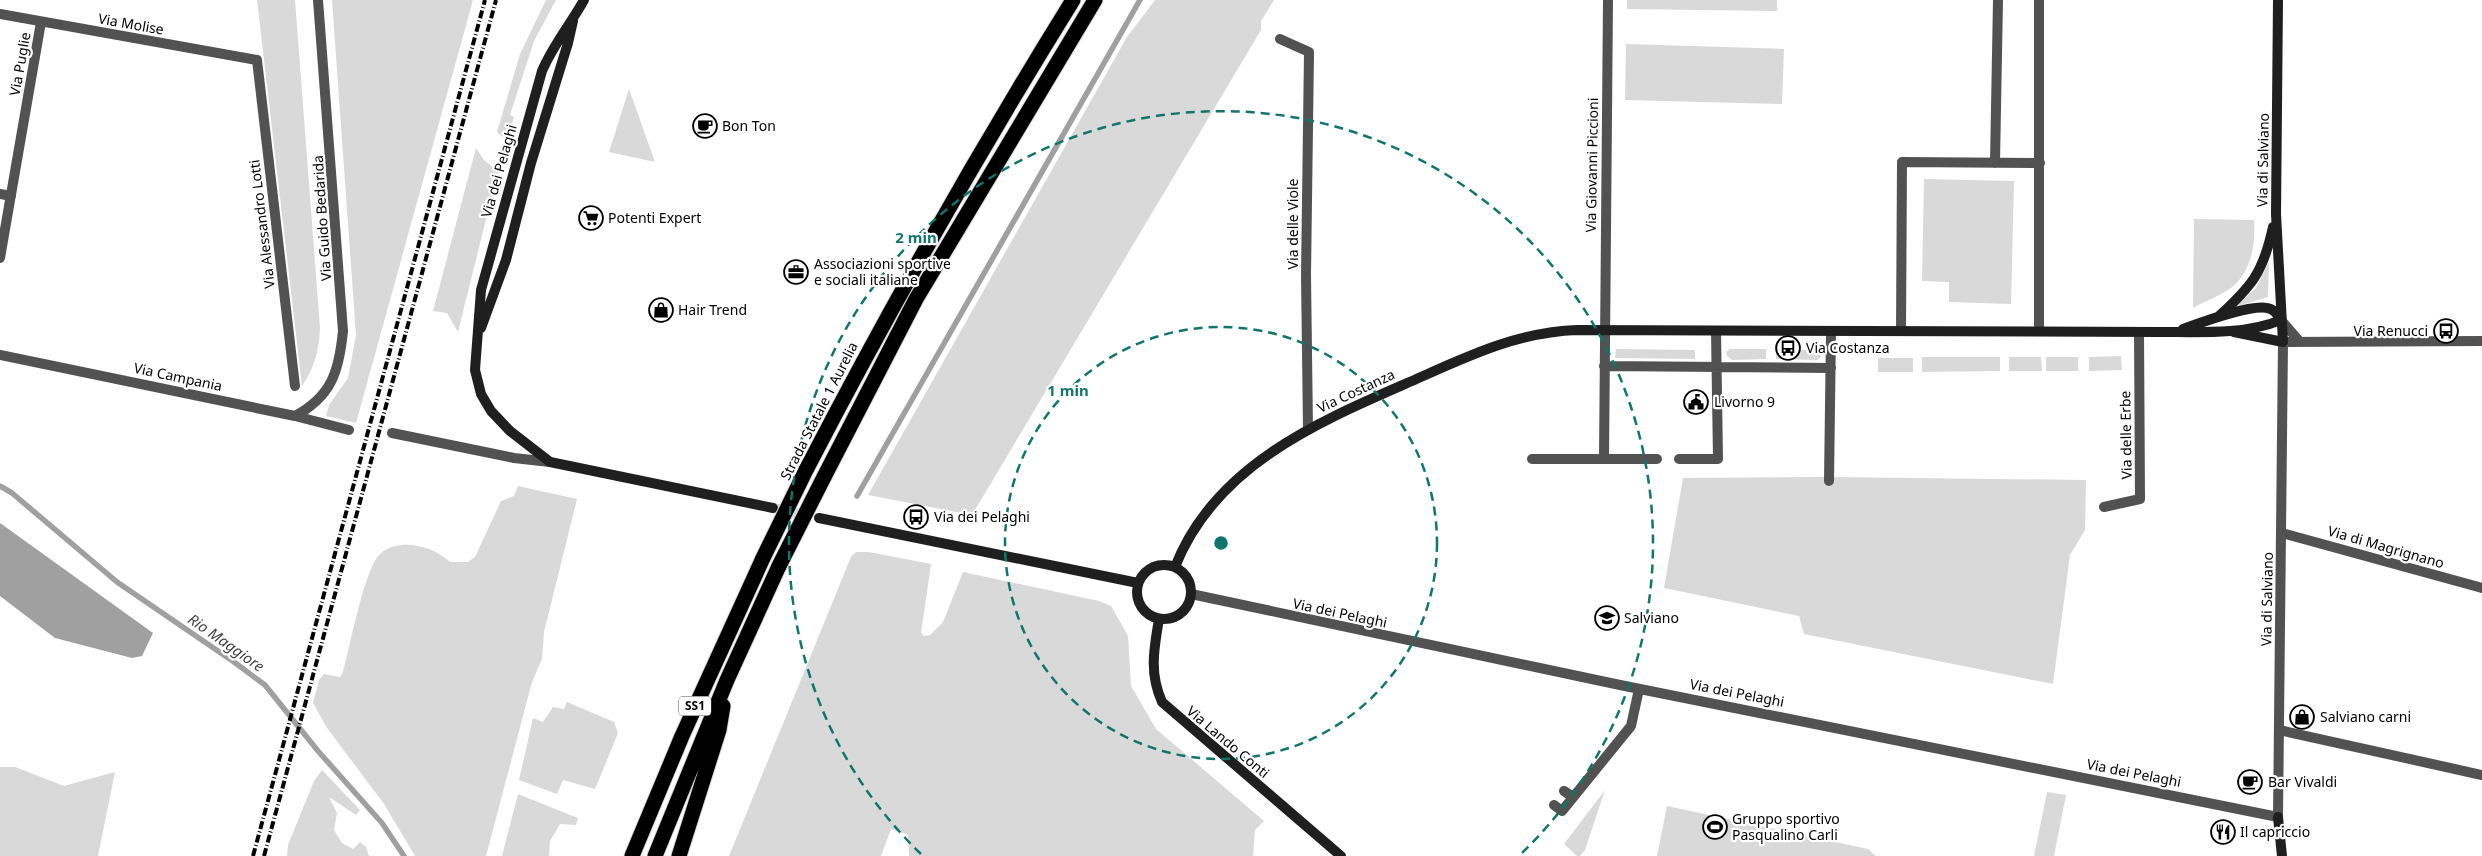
<svg xmlns="http://www.w3.org/2000/svg" width="2482" height="856" viewBox="0 0 2482 856" font-family="'Noto Sans',sans-serif">
  <rect width="100%" height="100%" fill="#fff"/>
  <path fill="#d9d9d9" d="M257,0H295L320,328C319,350 315,367 302,386Z
    M332,0H473L356,423L326,416L329,405L348,378L356,335Z
    M546,0H556L534,41L510,115L514,117L509,134L505,137L501,136L497,132L520,54Z
    M1155,0H1274L1261,21V30L972,515L868,495L1127,37Z
    M1627,0H1777V11L1627,9Z
    M1626,44L1784,49L1782,104L1625,100Z
    M629,89L655,162L609,152Z
    M476,148L484,160L498,171L458,332L447,313L433,311Z
    M1924,179L2014,181L2011,304L1949,302V282L1922,281Z
    M2194,219L2254,220C2256,243 2251,273 2231,288C2220,296 2205,301 2193,308Z
    M2269,262L2268,297L2235,307L2256,288Z
    M1616,349L1695,350V359L1615,358Z
    M1730,349H1766V359L1732,360L1727,356L1726,352Z
    M1776,350H1818L1821,357L1817,360L1776,359Z
    M2121,356L2122,370L2089,371V357Z
    M1922,357H2000V371L1922,372Z
    M2009,357H2041L2042,371H2009Z
    M2046,357H2078V371H2046Z
    M1878,358H1913V372H1878Z
    M1829,477L2086,480L2085,530L2070,555L2053,684L1804,634L1799,616L1664,588L1683,478Z
    M518,486L577,499L544,632L542,659L532,682L486,856H415L384,804L327,728L313,703L319,680L324,674L340,677L343,672C350,648 364,569 380,554C388,546 401,544 412,545C427,547 439,552 450,562H468L475,557L501,501L514,496Z
    M856,552H869L931,564L921,633L924,636L930,635L943,622L963,572L1099,601L1111,606L1128,636L1131,686L1156,729L1264,821L1255,830L1253,856H909L908,835L891,829L881,856H729L851,557Z
    M567,702L614,722L618,733L595,789L563,780L557,794L519,780L533,718L543,722L553,707L564,709Z
    M0,767H15L64,786L115,772L98,856H0Z
    M322,770L360,810L356,815L329,797L337,813L334,830L342,843L353,849L360,842L366,847L369,856H287L288,845L314,781Z
    M1605,790L1585,850L1580,856H1577L1564,844Z
    M2047,792L2066,795L2054,856H2034Z
    M518,794L578,818L576,825L560,824L550,841L549,856H502Z
    M1667,806L1868,849L1876,856H1657Z"/>
  <path fill="#a0a0a0" d="M0,523L153,633L142,656L132,658L55,638L0,596Z"/>
  <g fill="none" stroke-linecap="round" stroke-linejoin="round">
    <path stroke="#a0a0a0" stroke-width="5.5" d="M0,486L12,493L117,582L234,662L265,685L318,751L382,823L404,856
      M857,496L1140,0"/>
    <path stroke="#d9d9d9" stroke-width="10" stroke-dasharray="10 5" stroke-linecap="butt" d="M773,508L819,518"/>
    <g stroke="#dbdbdb" stroke-width="17">
      <path id="highway" d="M806,470C889,310 978,153 1073,0
        M824,477L916,299L1095,0
        M632,856L682,736L763,558
        M655,856L727,680L779,566
        M679,856L719,730L723,706"/>
    </g>
    <path stroke="#525252" stroke-width="10" d="M0,14L257,60L295,386
      M1280,39L1309,52L1306,275L1308,429
      M1995,163L1998,0
      M0,194L11,196
      M0,258L41,22
      M2281,320L2300,342
      M1901,331L1902,162L2040,163
      M2039,331V0
      M0,355L295,416L349,430
      M1604,366L1831,368
      M295,416C332,396 339,371 343,331L318,0
      M392,433L514,458L550,462
      M1532,459H1604L1608,0
      M1604,459H1657
      M1679,459H1718L1716,331
      M1829,481L1831,331
      M2104,507L2140,499L2139,332
      M2282,533L2482,588
      M1191,594L1620,685L2278,817L2283,342L2482,341
      M2279,730L2482,775
      M1564,791L1573,797
      M1554,805L1562,811L1631,726L1639,689"/>
    <path stroke="#1f1f1f" stroke-width="10" d="M584,0C570,25 553,45 542,71L481,290L475,370L481,394L491,411L510,431L550,462L773,508
      M2218,317C2252,286 2263,273 2273,227
      M481,328L506,260L531,163L568,43L573,21
      M2183,329C2200,323 2250,304 2267,308C2274,309 2277,314 2281,320
      M2234,332L2283,342L2276,214L2278,0
      M819,518L1138,583
      M1137 592a27 27 0 1 1 54 0a27 27 0 1 1-54 0Z
      M1175,567C1215,465 1318,422 1412,381C1466,357 1517,332 1577,330L2159,332C2198,332 2245,335 2281,320
      M1159,619C1154,649 1149,673 1162,702L1341,856
      M2278,817L2282,856"/>
    <use href="#highway" stroke="#000" stroke-width="15"/>
    <path stroke="#000" stroke-width="4" stroke-dasharray="8 2.5 1 2.5" stroke-linecap="butt" d="M253,856L485,0
      M264,856L496,0"/>
    <g stroke="#dbdbdb" stroke-width="17" stroke-linecap="butt">
      <path id="highway-bridge" d="M763,558L806,470
        M779,566L824,477"/>
    </g>
    <use href="#highway-bridge" stroke="#000" stroke-width="15"/>
  </g>
  <g fill="none" stroke="#0f766e" stroke-width="2.5" stroke-dasharray="9 6">
    <circle cx="1221" cy="543" r="216"/>
    <path d="M921 854A432 432 0 1 1 1521 854"/>
  </g>
  <defs>
    <g id="cafe-ring" transform="scale(1.25)"><circle r="9.5" fill="#fff" stroke="#000" stroke-width="1.5"/><path d="M-5.5-4.5H6V0H3Q3 3.5 0 3.5H-2.5Q-5.5 3.5-5.5 0ZM3-3.2v2h1.7v-2ZM-6 4.5H4V6H-6Z" fill="#000"/></g>
    <g id="supermarket-ring" transform="scale(1.25)"><circle r="9.5" fill="#fff" stroke="#000" stroke-width="1.5"/><path d="M-6-5.5h2.5l.6 2H6L4.5 2H-2.5L-4.4-4H-6ZM-1.5 3.2a1.3 1.3 0 1 0 .1 0ZM3 3.2a1.3 1.3 0 1 0 .1 0Z" fill="#000"/></g>
    <g id="office-ring" transform="scale(1.25)"><circle r="9.5" fill="#fff" stroke="#000" stroke-width="1.5"/><path d="M-6-3h4V-5.5h4V-3h4V5H-6ZM-1-4.5V-3h2v-1.5ZM-6 0V1H6V0Z" fill="#000"/></g>
    <g id="shop-ring" transform="scale(1.25)"><circle r="9.5" fill="#fff" stroke="#000" stroke-width="1.5"/><path d="M-5-2.5h2.3a2.7 3.5 0 0 1 5.4 0H5L5.5 6h-11ZM-1.5-2.5h3a1.5 2.3 0 0 0-3 0Z" fill="#000"/></g>
    <g id="bus-ring" transform="scale(1.25)"><circle r="9.5" fill="#fff" stroke="#000" stroke-width="1.5"/><path d="M-5-6H5V4H4V6H2V4H-2V6H-4V4H-5ZM-3.5-4V0h7V-4ZM-3.5 1.2v1.5H-2V1.2ZM2 1.2v1.5H3.5V1.2Z" fill="#000"/></g>
    <g id="civic-ring" transform="scale(1.25)"><circle r="9.5" fill="#fff" stroke="#000" stroke-width="1.5"/><path d="M-.6-6.5H3V-4.5H.6V-3L4-1V1h2V6H-6V1h2V-1L-.6-3ZM-1.2 2.5V6h2.4V2.5Z" fill="#000"/></g>
    <g id="school-ring" transform="scale(1.25)"><circle r="9.5" fill="#fff" stroke="#000" stroke-width="1.5"/><path d="M0-5L7-2L0 1L-7-2ZM-4 1L0 2.5L4 1V4Q0 6-4 4Z" fill="#000"/></g>
    <g id="stadium-ring" transform="scale(1.25)"><circle r="9.5" fill="#fff" stroke="#000" stroke-width="1.5"/><path d="M0-5a6.5 5 0 1 0 0 10a6.5 5 0 1 0 0-10ZM-3.5-1.8h7v3.6h-7Z" fill="#000"/></g>
    <g id="restaurant-ring" transform="scale(1.25)"><circle r="9.5" fill="#fff" stroke="#000" stroke-width="1.5"/><path d="M-5-6h1v4h1v-4h1v4h1v-4h1v5L-1.5 .5V6h-2V.5L-5-1ZM5-6V6H3V1.5H1.5Q1.5-4 5-6Z" fill="#000"/></g>
  </defs>
  <g fill-rule="evenodd">
    <use href="#cafe-ring" x="705" y="126"/>
    <use href="#supermarket-ring" x="591" y="218"/>
    <use href="#office-ring" x="796" y="272"/>
    <use href="#shop-ring" x="661" y="310"/>
    <use href="#bus-ring" x="2446" y="331"/>
    <use href="#bus-ring" x="1788" y="348"/>
    <use href="#civic-ring" x="1696" y="402"/>
    <use href="#bus-ring" x="916" y="517"/>
    <use href="#school-ring" x="1607" y="618"/>
    <use href="#shop-ring" x="2302" y="717"/>
    <use href="#cafe-ring" x="2250" y="782"/>
    <use href="#stadium-ring" x="1715" y="827"/>
    <use href="#restaurant-ring" x="2223" y="832"/>
  </g>
  <g text-anchor="middle" stroke-width="4.5" stroke-linejoin="round" paint-order="stroke">
    <rect fill="#fff" stroke="#4c4c4c" stroke-width="1" x="679" y="696.5" width="32" height="19" rx="4"/>
    <g font-size="12" font-weight="bold" fill="#000">
      <text x="695" y="710">SS1</text>
    </g>
    <g font-size="14" fill="#000" stroke="#fff">
      <text transform="translate(131 24) rotate(10)" y="5">Via Molise</text>
      <text transform="translate(20 64) rotate(-80)" y="5">Via Puglie</text>
      <text transform="translate(2263 160) rotate(-89)" y="5">Via di Salviano</text>
      <text transform="translate(1592 165) rotate(-89)" y="5">Via Giovanni Piccioni</text>
      <text transform="translate(499 171) rotate(-74)" y="5">Via dei Pelaghi</text>
      <text transform="translate(322 218) rotate(-94)" y="5">Via Guido Bedarida</text>
      <text transform="translate(262 224) rotate(-97)" y="5">Via Alessandro Lotti</text>
      <text transform="translate(1293 224) rotate(-90)" y="5">Via delle Viole</text>
      <text transform="translate(178 377) rotate(12)" y="5">Via Campania</text>
      <text transform="translate(1356 391) rotate(-25)" y="5">Via Costanza</text>
      <text transform="translate(819 411) rotate(-63)" y="5">Strada Statale 1 Aurelia</text>
      <text transform="translate(2126 435) rotate(-91)" y="5">Via delle Erbe</text>
      <text transform="translate(2386 547) rotate(16)" y="5">Via di Magrignano</text>
      <text transform="translate(2267 599) rotate(-89)" y="5">Via di Salviano</text>
      <text transform="translate(1340 613) rotate(12)" y="5">Via dei Pelaghi</text>
      <text transform="translate(1737 693) rotate(11)" y="5">Via dei Pelaghi</text>
      <text transform="translate(1228 742) rotate(40)" y="5">Via Lando Conti</text>
      <text transform="translate(2134 773) rotate(11)" y="5">Via dei Pelaghi</text>
    </g>
    <g font-size="14" fill="#000" stroke="#fff" text-anchor="start">
      <text x="722" y="131">Bon Ton</text>
      <text x="608" y="223">Potenti Expert</text>
      <text x="814" y="269">Associazioni sportive<tspan x="814" dy="16">e sociali italiane</tspan></text>
      <text x="678" y="315">Hair Trend</text>
      <text x="2428" y="336" text-anchor="end">Via Renucci</text>
      <text x="1806" y="353">Via Costanza</text>
      <text x="1714" y="407">Livorno 9</text>
      <text x="934" y="522">Via dei Pelaghi</text>
      <text x="1624" y="623">Salviano</text>
      <text x="2320" y="722">Salviano carni</text>
      <text x="2268" y="787">Bar Vivaldi</text>
      <text x="1732" y="824">Gruppo sportivo<tspan x="1732" dy="16">Pasqualino Carli</tspan></text>
      <text x="2240" y="837">Il capriccio</text>
    </g>
    <g font-size="15" font-style="italic" fill="#414141" stroke="#fff">
      <text transform="translate(226 643) rotate(35)" y="5">Rio Maggiore</text>
    </g>
  </g>
  <circle cx="1221" cy="543" r="8" fill="#0f766e" stroke="#fff" stroke-width="2.5"/>
  <g font-size="15" text-anchor="middle" font-weight="bold" fill="#0f766e" stroke="#fff" stroke-width="4.5" stroke-linejoin="round" paint-order="stroke">
    <text x="916" y="243">2 min</text>
    <text x="1068" y="396">1 min</text>
  </g>
</svg>
